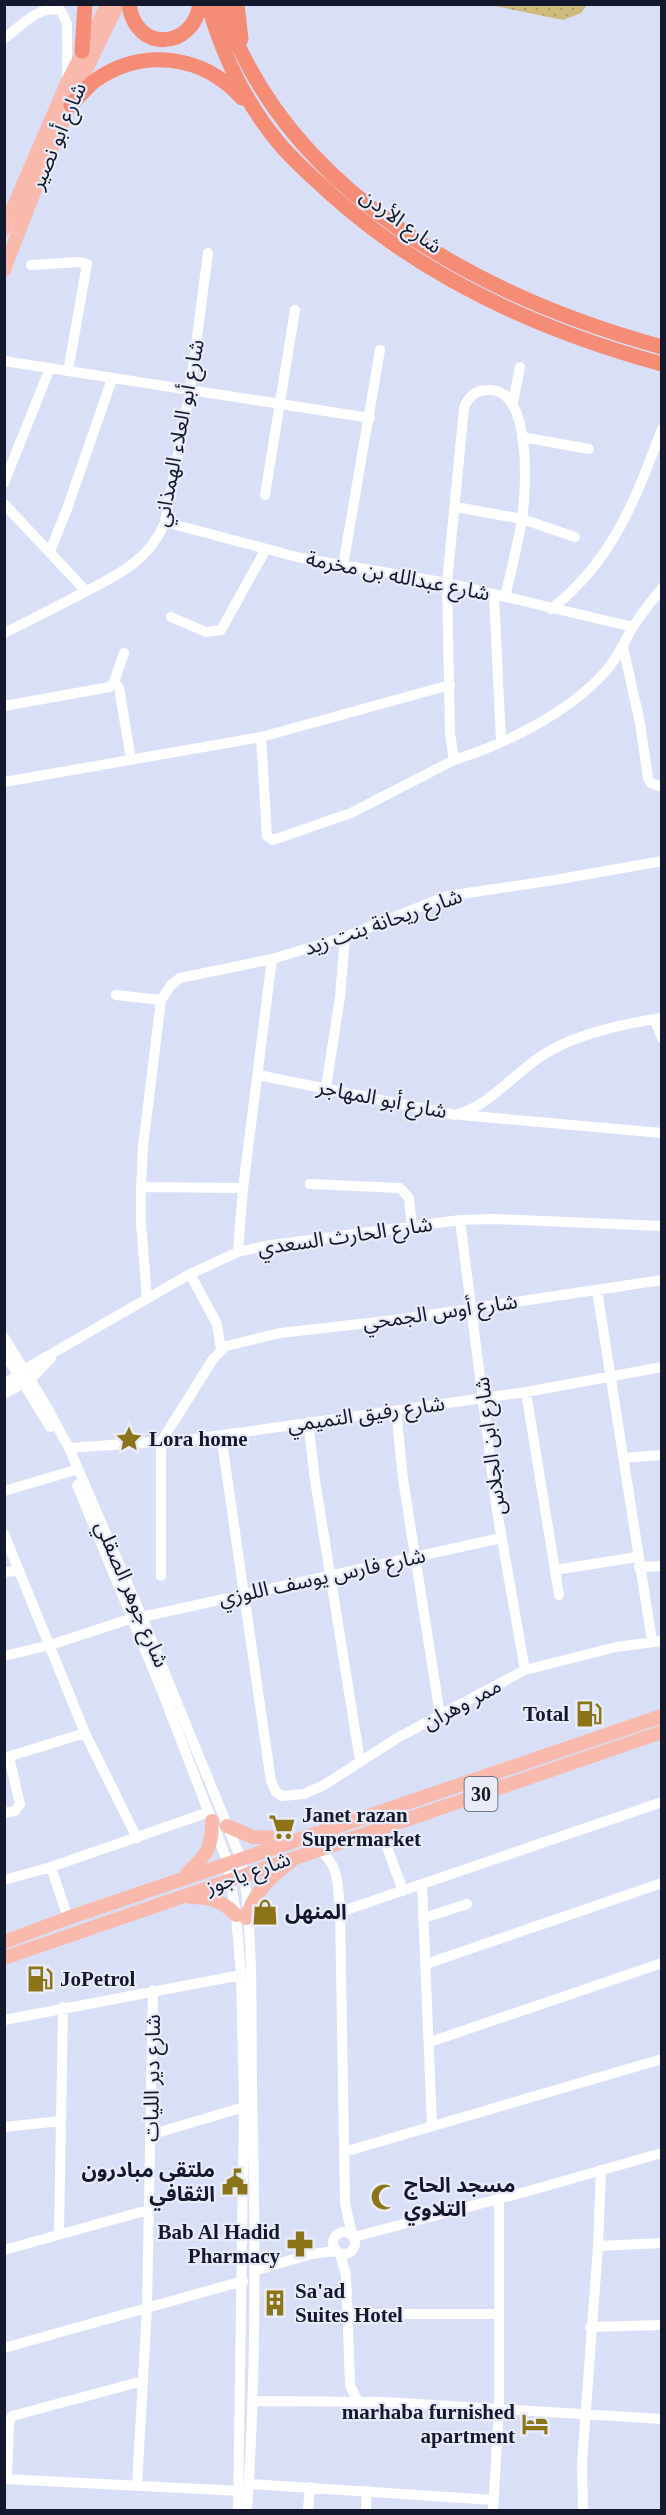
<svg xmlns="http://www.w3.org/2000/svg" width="666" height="2515" viewBox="0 0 666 2515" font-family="'Times New Roman','Noto Sans Arabic',serif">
  <defs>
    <pattern id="park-dots" width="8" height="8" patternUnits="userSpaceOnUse" patternTransform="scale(1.5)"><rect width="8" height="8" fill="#cfbc7d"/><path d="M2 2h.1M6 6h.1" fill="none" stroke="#b1a16c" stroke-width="1.8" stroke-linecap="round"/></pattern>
  </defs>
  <rect width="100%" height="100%" fill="#d8dff7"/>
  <path fill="url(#park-dots)" d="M490,5L587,4V5L581,13L563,20Z"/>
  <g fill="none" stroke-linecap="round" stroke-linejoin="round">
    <path stroke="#fff" stroke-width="10" d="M4,39C20,27 40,3 61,11L67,24V80
      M31,265L79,262L87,264L68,371
      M4,361L370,418
      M513,402L520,367
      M522,437L589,449
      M4,483L50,368
      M265,495L295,310
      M4,504L86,591
      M456,507L522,519L575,537
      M165,522L301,558L447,583L633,627
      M50,551L67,509L112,379
      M343,566L380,350
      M494,595L501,741
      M505,597C511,572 517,546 522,520C526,491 533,388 488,390C475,390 468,397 464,408L447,583L450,733L454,760C507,743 567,714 605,672C618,658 624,641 634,625C643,612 652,600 662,588
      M551,609C613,561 635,500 662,429
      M171,617L206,632L221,630L266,549
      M4,633C29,621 54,608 79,595C115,576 149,562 165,522L190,391L208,253
      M623,647L640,723L648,778L651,783L662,787
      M114,682L119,688L131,759
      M4,706L110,687L114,682L124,653
      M261,737L267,836L273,840L351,813L454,760
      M4,782L261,737L450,685
      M116,995L161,1000
      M654,1019L662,1038
      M258,1075L455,1115C490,1106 513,1074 543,1055C573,1035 625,1023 662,1018
      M326,1087L340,997L345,937
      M461,1115L662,1133
      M310,1184L400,1188L409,1198L412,1226
      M141,1187L243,1188
      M460,1220L497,1511L525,1670
      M238,1252L243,1188L272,959
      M190,1274L217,1324L221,1350
      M597,1290L652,1641
      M147,1298L141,1223V1187L143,1146L161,1000L171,985L180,978L272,959L345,937L447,896L555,880L662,861
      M4,1337L44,1402L69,1448L142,1617L241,1859C254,1930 251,2009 252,2082C255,2224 257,2368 247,2510
      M4,1352L50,1427
      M4,1385L25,1369L190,1274L238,1252L264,1246L460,1220L494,1219L662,1226
      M526,1392L559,1595
      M4,1394L31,1379L51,1358
      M396,1410L403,1479L440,1715
      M308,1422L315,1480L360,1761
      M221,1435L271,1781L276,1792L282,1796L304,1794L324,1785L399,1737L525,1670L616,1647L662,1641
      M69,1448L194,1439L526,1392L662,1367
      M624,1458L662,1455
      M77,1485L162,1691L228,1863L236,1915L241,1975L244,2107L238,2510
      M4,1491L72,1471
      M4,1534L85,1733L137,1838
      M639,1567L662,1566
      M555,1570L637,1557
      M4,1572L18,1571
      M161,1576V1442L213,1359L226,1346L280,1333L395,1320L662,1280
      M142,1617L501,1538
      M4,1656L50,1645L133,1618
      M4,1758L85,1733
      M4,1813L15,1811L20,1804L9,1757
      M380,1828L403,1891
      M317,1849C340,1862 338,1889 340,1912L345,2203L352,2235
      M51,1867L68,1918
      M4,1880L51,1867L209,1812
      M422,1884L432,2126
      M340,1912L662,1802
      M424,1918L467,1904
      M426,1964L662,1883
      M4,2020L241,1975
      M430,2042L662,1963
      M4,2127L61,2121
      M150,2135L244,2107
      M344,2152L662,2059
      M333 2243a11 11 0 1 1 22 0a11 11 0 1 1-22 0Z
      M59,2234L63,2007
      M354,2237L525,2192L662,2153
      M598,2246L662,2243
      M4,2250L148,2210
      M340,2254L346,2275L350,2385L358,2402
      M254,2271L311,2254L337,2251
      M348,2314H497
      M590,2327L662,2325
      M4,2348L243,2281
      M252,2401L385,2402L662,2419
      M4,2479L240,2491
      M7,2479L9,2423L12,2416L143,2381
      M249,2484L494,2500
      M137,2486L147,2308L153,1990
      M308,2510L310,2487
      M366,2510L367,2491
      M493,2510L499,2409V2199
      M583,2510L582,2463L598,2246L601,2170"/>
    <path stroke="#f9baad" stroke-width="14" d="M4,229L67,83L108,4
      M4,270C38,180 74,90 118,4
      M227,1826L253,1837L289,1838
      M186,1875C206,1855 212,1850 212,1821
      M191,1897C210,1897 223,1901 236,1915
      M246,1918C255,1892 269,1878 290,1862
      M4,1942L68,1918L662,1716
      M4,1958L662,1732"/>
    <path stroke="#f58c76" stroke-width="15" d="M129,4C135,53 193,50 200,4
      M208,4C222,53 245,102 278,142C294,162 314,178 333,196C427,280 541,331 662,364
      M222,4C283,192 483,298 662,347
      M237,4L241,39
      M82,51L85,4
      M71,105C78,98 85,89 93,82C141,47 202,54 242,98"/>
  </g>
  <defs>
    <g id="sight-bare" transform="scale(2.07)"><path d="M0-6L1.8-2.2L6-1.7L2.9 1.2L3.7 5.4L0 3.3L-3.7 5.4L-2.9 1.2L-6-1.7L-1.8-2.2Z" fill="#8c7418" stroke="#e9ecf8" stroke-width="2.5" paint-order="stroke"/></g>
    <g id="fuel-bare" transform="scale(2.07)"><path d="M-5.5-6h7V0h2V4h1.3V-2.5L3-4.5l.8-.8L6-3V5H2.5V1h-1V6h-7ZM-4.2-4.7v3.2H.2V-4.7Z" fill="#8c7418" stroke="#e9ecf8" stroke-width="2.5" paint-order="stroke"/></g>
    <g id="supermarket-bare" transform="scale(2.07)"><path d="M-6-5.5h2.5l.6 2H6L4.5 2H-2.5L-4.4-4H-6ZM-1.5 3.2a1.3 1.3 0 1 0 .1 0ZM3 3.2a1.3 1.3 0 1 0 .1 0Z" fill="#8c7418" stroke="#e9ecf8" stroke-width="2.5" paint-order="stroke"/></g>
    <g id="shop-bare" transform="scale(2.07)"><path d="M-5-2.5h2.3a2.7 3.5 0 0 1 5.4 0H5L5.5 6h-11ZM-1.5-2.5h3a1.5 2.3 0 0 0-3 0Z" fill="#8c7418" stroke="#e9ecf8" stroke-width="2.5" paint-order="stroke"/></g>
    <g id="civic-bare" transform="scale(2.07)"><path d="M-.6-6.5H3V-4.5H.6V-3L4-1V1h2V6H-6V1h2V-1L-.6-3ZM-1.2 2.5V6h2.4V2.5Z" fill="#8c7418" stroke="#e9ecf8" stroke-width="2.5" paint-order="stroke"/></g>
    <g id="mosque-bare" transform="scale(2.07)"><path d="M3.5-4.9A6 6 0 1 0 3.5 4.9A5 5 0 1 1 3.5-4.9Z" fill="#8c7418" stroke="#e9ecf8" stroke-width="2.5" paint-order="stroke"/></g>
    <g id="pharmacy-bare" transform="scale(2.07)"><path d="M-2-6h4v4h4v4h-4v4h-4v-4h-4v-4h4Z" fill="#8c7418" stroke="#e9ecf8" stroke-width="2.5" paint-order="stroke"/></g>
    <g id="building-bare" transform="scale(2.07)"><path d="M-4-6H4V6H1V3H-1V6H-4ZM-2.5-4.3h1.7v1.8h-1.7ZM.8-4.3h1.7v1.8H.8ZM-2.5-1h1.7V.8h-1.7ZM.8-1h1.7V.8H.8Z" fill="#8c7418" stroke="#e9ecf8" stroke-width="2.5" paint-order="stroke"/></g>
    <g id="hotel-bare" transform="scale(2.07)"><path d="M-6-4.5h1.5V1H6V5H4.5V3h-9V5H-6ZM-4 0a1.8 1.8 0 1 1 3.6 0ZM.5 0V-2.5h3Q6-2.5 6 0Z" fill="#8c7418" stroke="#e9ecf8" stroke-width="2.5" paint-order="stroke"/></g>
  </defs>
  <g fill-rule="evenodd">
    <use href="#sight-bare" x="129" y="1439"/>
    <use href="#fuel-bare" x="589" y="1714"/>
    <use href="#supermarket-bare" x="282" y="1827"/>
    <use href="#shop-bare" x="265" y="1912"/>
    <use href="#fuel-bare" x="40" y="1979"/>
    <use href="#civic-bare" x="235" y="2182"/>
    <use href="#mosque-bare" x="384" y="2197"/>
    <use href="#pharmacy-bare" x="300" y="2244"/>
    <use href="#building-bare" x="275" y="2303"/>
    <use href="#hotel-bare" x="535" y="2424"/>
  </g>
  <g text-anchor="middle" stroke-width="4.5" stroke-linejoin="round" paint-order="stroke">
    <rect fill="#e9ecf8" stroke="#535869" stroke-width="1.5" x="464.5" y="1777" width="33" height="34" rx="4.5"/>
    <g font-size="20" font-weight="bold" fill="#13182c">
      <text x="481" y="1801">30</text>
    </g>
    <g font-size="21" fill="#13182c" stroke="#e9ecf8">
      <text transform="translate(58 136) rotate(-67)" y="7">شارع أبو نصير</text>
      <text transform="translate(401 221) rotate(36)" y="7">شارع الأردن</text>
      <text transform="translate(179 433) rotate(-79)" y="7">شارع أبو العلاء الهمذاني</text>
      <text transform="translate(398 576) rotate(11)" y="7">شارع عبدالله بن مخرمة</text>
      <text transform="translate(383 922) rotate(-19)" y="7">شارع ريحانة بنت زيد</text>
      <text transform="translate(382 1099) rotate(11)" y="7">شارع أبو المهاجر</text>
      <text transform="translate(345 1236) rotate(-8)" y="7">شارع الحارث السعدي</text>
      <text transform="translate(440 1312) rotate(-8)" y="7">شارع أوس الجمحي</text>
      <text transform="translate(366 1414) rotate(-8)" y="7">شارع رفيق التميمي</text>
      <text transform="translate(490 1446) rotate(-97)" y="7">شارع ابن الجلاس</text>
      <text transform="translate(322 1577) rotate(-12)" y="7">شارع فارس يوسف اللوزي</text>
      <text transform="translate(132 1594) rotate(67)" y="7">شارع جوهر الصقلي</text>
      <text transform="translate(462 1704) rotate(-28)" y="7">ممر وهران</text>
      <text transform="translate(248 1873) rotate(-20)" y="7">شارع ياجوز</text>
      <text transform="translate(152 2078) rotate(-89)" y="7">شارع دير الليات</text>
    </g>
    <g font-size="21" font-weight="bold" fill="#13182c" stroke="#e9ecf8" text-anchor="start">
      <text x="149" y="1446">Lora home</text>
      <text x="569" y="1721" text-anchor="end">Total</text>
      <text x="302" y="1822">Janet razan<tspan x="302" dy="24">Supermarket</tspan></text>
      <text x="285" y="1919">المنهل</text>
      <text x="60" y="1986">JoPetrol</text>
      <text x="215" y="2177" text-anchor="end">ملتقى مبادرون<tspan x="215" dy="24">الثقافي</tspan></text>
      <text x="404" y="2192">مسجد الحاج<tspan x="404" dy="24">التلاوي</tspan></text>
      <text x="280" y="2239" text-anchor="end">Bab Al Hadid<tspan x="280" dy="24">Pharmacy</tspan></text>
      <text x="295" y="2298">Sa'ad<tspan x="295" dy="24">Suites Hotel</tspan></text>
      <text x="515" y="2419" text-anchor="end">marhaba furnished<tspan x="515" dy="24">apartment</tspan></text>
    </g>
  </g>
  <rect width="666" height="2515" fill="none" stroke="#13182c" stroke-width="12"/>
</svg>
